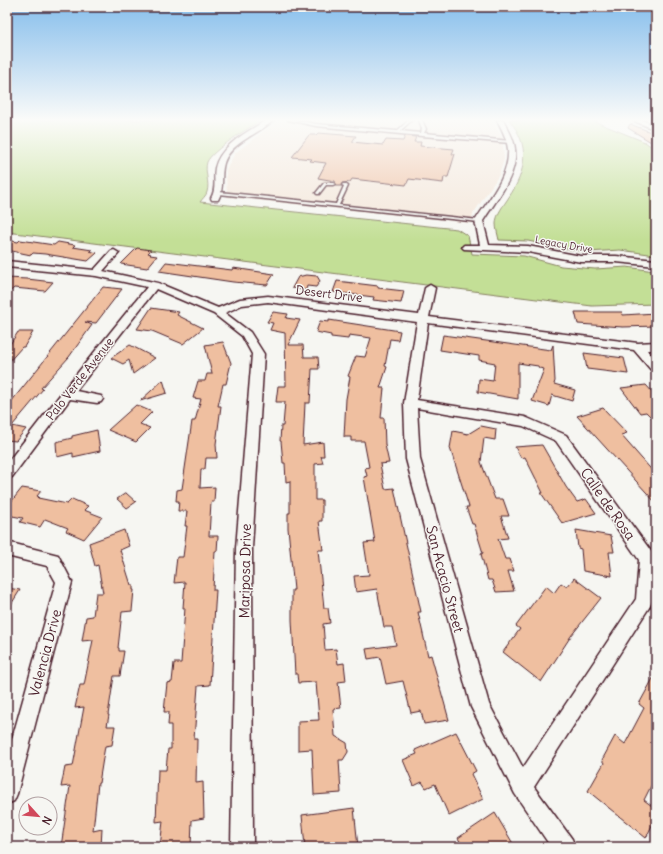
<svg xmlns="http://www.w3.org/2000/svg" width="663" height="854" viewBox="0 0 663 854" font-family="Delius,sans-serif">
  <rect width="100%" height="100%" fill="#f6f6f2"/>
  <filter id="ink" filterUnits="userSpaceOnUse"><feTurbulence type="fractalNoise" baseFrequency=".025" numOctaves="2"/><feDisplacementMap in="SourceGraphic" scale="8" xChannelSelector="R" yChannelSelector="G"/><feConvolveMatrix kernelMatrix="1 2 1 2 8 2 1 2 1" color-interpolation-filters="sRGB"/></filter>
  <g filter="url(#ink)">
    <path fill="#f4e6d9" d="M279,120H492L502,138L504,159L499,175L473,214L471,223L227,197L226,170L235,153Z"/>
    <path fill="#c3df96" stroke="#867f60" d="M7,120H261C249,128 212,150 207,162C204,172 210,182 207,192C206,196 202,199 200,202L457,229L468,236L472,254L524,256L561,266L595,269L627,267L654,271L656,272V304L592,306L7,232Z
      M509,120H591L645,142L656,150V255L620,250L588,252L561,248L528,241L499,240C498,235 496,229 496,224C496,214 504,205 509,197C526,172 531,145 509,120Z"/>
    <path fill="#efbfa0" stroke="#4a1f2b" d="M630,124L656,134V145L628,128Z
      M318,133L356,136L352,142L383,145L386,140L403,141L405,136L416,137L414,142H421L420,146L454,149L452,154H455L448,177H444L443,183L409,179L406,185L352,179L350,182L342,183V186H335L336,185L335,181L318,178L326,163L310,161L312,159L292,157L309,135H316Z
      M7,240L18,242L20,240L54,245L58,242L75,245L73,247L92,250L90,251L97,253L88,261L45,254L33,253L31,255L7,250Z
      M137,248L151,250L148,253L151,254L150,255L157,256L147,268L121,264Z
      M166,262L232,270L233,268L274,274L267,285L233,282L159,271Z
      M306,275L317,276L320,281L316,287L307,286L306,290L292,288L298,277Z
      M7,278L27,279L53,282L45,291L14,288L7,294Z
      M337,281L378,286V288L404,291L401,303L373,300L374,297L333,292Z
      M103,287L122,289L96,323L85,322L92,325L69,357L41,388L43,389L12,426L26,429L16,441L7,440V407Z
      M151,308L179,312L177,315L203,328L183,344L152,331L137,329Z
      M273,312L288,314L286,318L300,320L288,345H303L304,357H318L319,369H312L310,403H305L303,445L323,442L324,456H321L323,463L315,464V500H322V521H319L323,550H318L324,608H328L330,623L323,624L325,650L336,649L338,664L344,663L346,681L338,682L341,708L333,709L335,736L347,743L348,752L343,760H339L341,793L314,795L312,749L298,750V721L319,720L316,682L298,683L297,674H295L292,620V590H294L288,528V513H290V481L286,482L285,463H283L281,441H280L281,426H283L285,402H276L278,386H286L285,333L270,330L273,323L267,322Z
      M575,312H622L623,315L656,313V326L623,327L578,324Z
      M329,320L400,331L398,340L390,339L385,366L387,367L380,388H384L381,418H384L385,445L389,463L380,464L385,489L394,488L421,612H418L428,656L431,655L449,720L424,724L421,711L411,713L403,681L386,684L380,657L368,659L366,649L396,645L392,627H384L377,589L356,592L354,576L369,575L364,543L375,542L364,477L367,476L365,468L369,467L364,441H351V437H344L346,399L350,377L348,376L356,356L365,357L371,338L349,335L348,339L331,337V335L316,332L320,321L329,322Z
      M18,332H33L24,347H22L7,364V349Z
      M443,335L551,350L553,345L555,381L554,384L575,390L572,401L552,395L549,406L532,401L544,369L539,368L538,366L518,363V399L478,392L479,379L493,381L495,363L479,360V356L440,350Z
      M223,342L231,363L226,384H223L218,406H221L216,444L217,458H206L205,469H201L200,488L215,487L214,502H211L209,536H218L217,551H215L213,590H216L210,685L198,686L194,739H197L196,783L203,782L204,818L192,820L191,847H160L163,821L156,822L158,770H166L168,749H171V725H168L169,712H164L167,683L172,682L174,663H181L185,608H183L185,582L174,583L177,557H183L187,526H185L187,511H178L179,501H176L177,490L182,489L192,421H195L201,399L193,398L198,381H205L207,374H212L205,345Z
      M130,345L155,358L133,374L129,360L123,364L111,358Z
      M584,353L624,358L628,374L587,369Z
      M163,380L167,393L140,401Z
      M646,385L656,396V422L646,412L640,413L621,388Z
      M136,405L152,412L140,424L150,428L136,442L108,430Z
      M603,408L627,433L621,435L656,475V503L577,416Z
      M481,426L496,429L495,440L484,438L481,462L495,499H503L509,516H501L508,538L498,539L505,559H510L514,571H508L514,591L496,592L492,580H488L481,554L483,553L474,524H472L466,507H469L450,448L453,431L468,434Z
      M97,430L100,451L73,457V453L57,457L56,442L72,438V436Z
      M542,445L566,487L577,502L586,499L596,513L562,523L541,493H543L525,457L521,458L515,447Z
      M22,488L41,491L37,496L39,497L38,498L67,504L72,499L88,506L84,510L102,517L84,539L66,531L68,528L45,519L40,527L20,522L23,518L7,515V507Z
      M126,493L136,502L127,508L117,499Z
      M124,530L129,546L120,550L131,585H133V590H134L132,611L122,612L118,648H119V651H124L120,676H114L108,715H109L107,726H115L112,745L105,746L99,783H98L93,831L102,829L101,847H61L70,786L61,787L65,767L73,766L84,707L75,708L80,685H84L93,640L82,641L86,617L93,616L96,593H103L98,565L95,566L89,543Z
      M576,530L611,536L614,552H609L612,576L583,571L581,549L578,548Z
      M574,578L601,598L571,636L541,682L503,652L520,629L516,626L546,586L554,593L561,583L567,587Z
      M7,588L20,590L7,611Z
      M656,673V776L644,800L656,809V817L646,838L588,791L604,763L602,760L615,736L625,744L644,708L639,704Z
      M456,732L476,771L471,774L483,799L449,816L435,784L426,788L422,782L414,786L403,760L417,754L415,750Z
      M354,808L358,847H305L302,815Z
      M495,813L515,847H463L458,838Z"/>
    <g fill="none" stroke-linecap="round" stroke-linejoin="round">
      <g stroke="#4a1f2b" stroke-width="3">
        <path id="lane" d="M288,120H296L316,124L397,131L409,120H412L400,131L421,133L422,129L419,120H422L426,129L424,133L511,141L513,142L511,143L422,136L316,126Z
          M324,183H333L335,184L333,185H326L319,194H317L316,193Z
          M343,184H345L348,186L339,205L479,220L481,221L479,222L219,194L217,193L219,192L336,204L344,186L342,185Z"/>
      </g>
      <g stroke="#4a1f2b" stroke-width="3">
        <path id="street" d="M266,120H274C259,134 231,142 224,163C220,176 225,188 218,200H212L211,198C217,188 213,179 215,168C220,145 248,132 266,120Z
          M497,120H503C508,129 514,138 515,149C518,175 496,200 483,221L489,245L528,246L581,256H616L656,260V266L616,262H581L528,252L464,249L462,247L464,245H480L475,221C488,200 510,176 508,149C507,139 502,129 497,120Z
          M632,120H642L656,126V130Z
          M114,250L119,253L103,271L158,283L218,308L240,299L268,296L419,315L425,288L430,285L435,288L429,317L638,343L656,342V350H647L656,361V372L652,371L634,350L428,323L417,400L525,417L566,435L653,554L655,559L652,601L650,606L534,787L572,839L575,847H551L515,794L471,707L406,459L404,403L417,322L268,302L242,305L225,313L250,332L264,354L252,548L253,847H231L236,548L252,354L242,336L214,314L156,289L76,391L101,396L103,399L101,402L97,403L70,399L12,477L7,478V463L63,391L147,287L96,276L7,267V261L94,270L111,251ZM417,408L523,426L556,441L639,560L636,599L523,768L489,704L420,459Z
          M7,542L58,555L72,582L17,794L14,801L7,804V757L56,582L47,566L7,556Z"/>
      </g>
      <use href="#lane" fill="#f6f6f2" fill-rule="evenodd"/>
      <use href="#street" fill="#f6f6f2" fill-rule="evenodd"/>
    </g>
  </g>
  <linearGradient id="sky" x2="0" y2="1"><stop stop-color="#86beec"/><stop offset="0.5" stop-color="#fbfbf9"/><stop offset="1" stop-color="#fbfbf9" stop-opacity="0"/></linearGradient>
  <rect width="663" height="240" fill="url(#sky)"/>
  <g text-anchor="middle" stroke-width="3" stroke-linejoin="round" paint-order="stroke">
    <g font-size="10" fill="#4a1f2b" stroke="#f6f6f2">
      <text transform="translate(564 244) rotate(10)" y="4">Legacy Drive</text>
    </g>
    <g font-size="12" fill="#4a1f2b" stroke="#f6f6f2">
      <text transform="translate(329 294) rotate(7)" y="4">Desert Drive</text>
      <text transform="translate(80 379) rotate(-52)" y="4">Palo Verde Avenue</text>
    </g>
    <g font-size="14" fill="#4a1f2b" stroke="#f6f6f2">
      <text transform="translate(608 504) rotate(55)" y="5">Calle de Rosa</text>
      <text transform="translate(245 571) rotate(-89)" y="5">Mariposa Drive</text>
      <text transform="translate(445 579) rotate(75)" y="5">San Acacio Street</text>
      <text transform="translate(45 653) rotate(-75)" y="5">Valencia Drive</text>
    </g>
  </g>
  <rect width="663" height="854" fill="none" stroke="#f6f6f2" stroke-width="24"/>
  <rect x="12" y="12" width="639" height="830" fill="none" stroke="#4a1f2b" stroke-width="1.5" filter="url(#ink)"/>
  <g transform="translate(38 816) rotate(117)"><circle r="19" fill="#f6f6f2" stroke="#b1a0a2"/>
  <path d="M0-3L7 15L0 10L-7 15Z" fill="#d1495b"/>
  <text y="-6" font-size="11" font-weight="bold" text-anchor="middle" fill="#4a1f2b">N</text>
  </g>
</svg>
